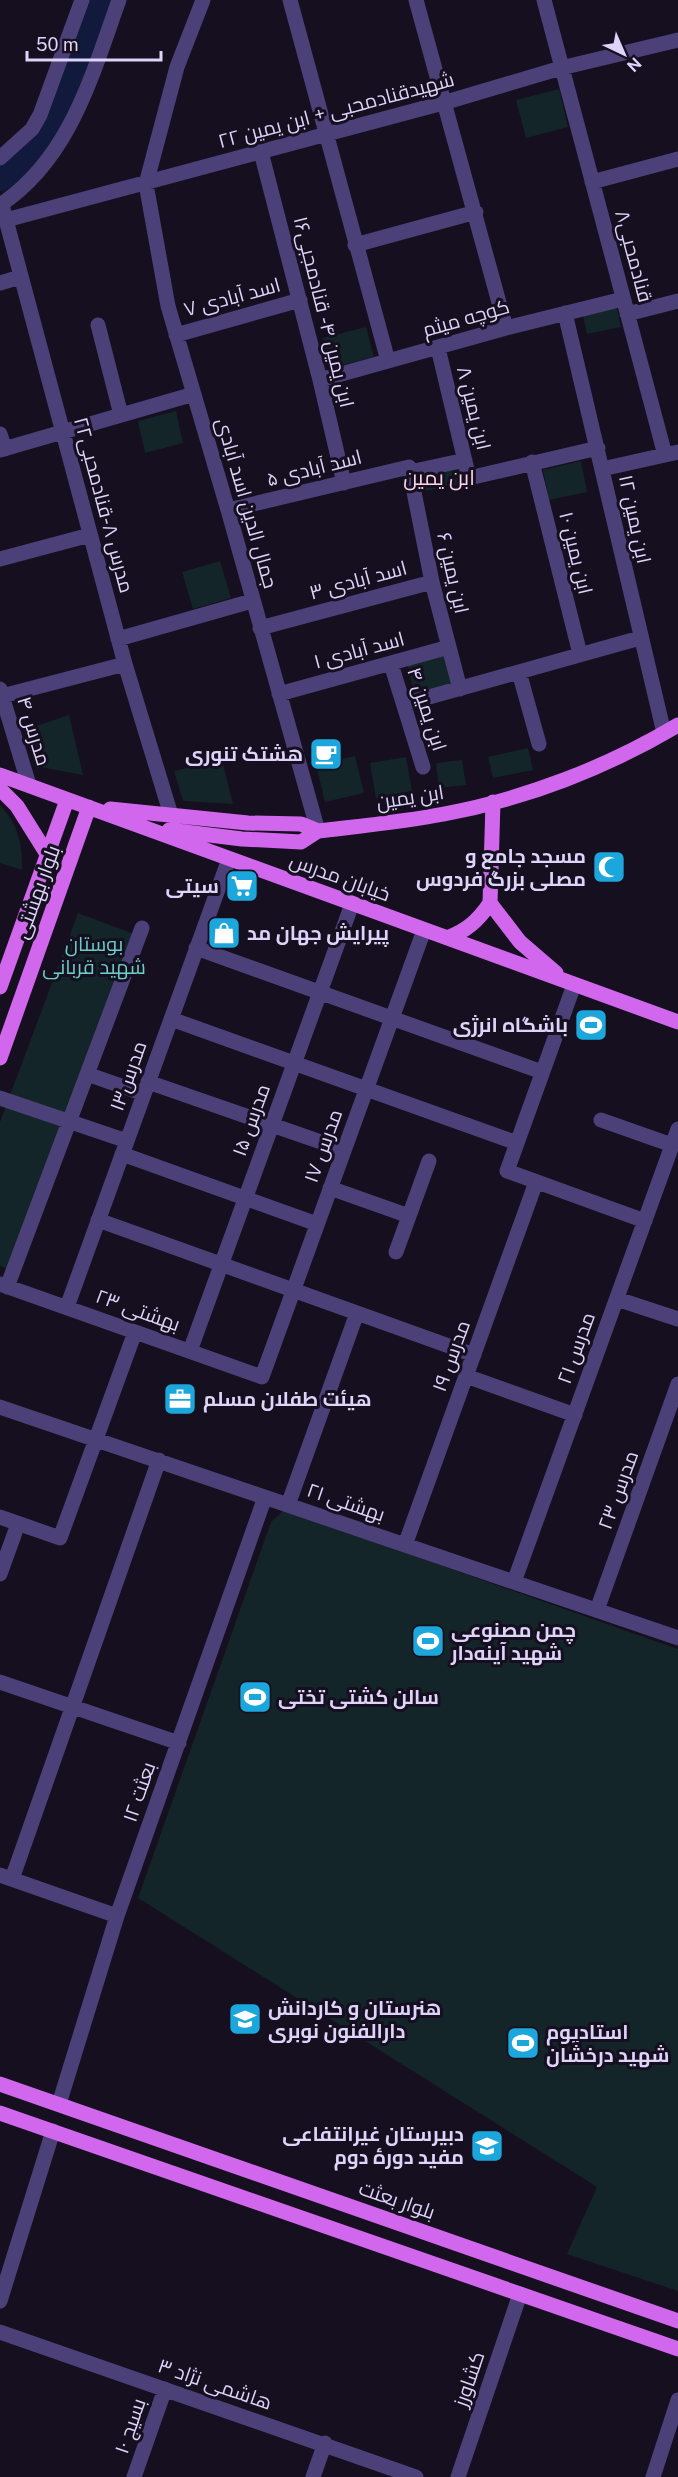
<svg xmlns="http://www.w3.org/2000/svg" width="678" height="2477" viewBox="0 0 678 2477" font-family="'Public Sans',Cairo,sans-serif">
  <rect width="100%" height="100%" fill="#150f1f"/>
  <path fill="#132528" d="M559,89L568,127L526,138L516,100Z
    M617,308L621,327L587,334L583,315Z
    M366,327L374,357L330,368L323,338Z
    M176,411L183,443L145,453L138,421Z
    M581,461L587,492L549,500L543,470Z
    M460,465L464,483L425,491L422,474Z
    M220,561L231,598L193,609L182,572Z
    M445,654L452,685L414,694L407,663Z
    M69,715L83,775L40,767L30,728Z
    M528,748L533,770L493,778L488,757Z
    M355,756L364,793L325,802L316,765Z
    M406,757L412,791L376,798L370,763Z
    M222,760L233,804L183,801L174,771Z
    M462,760L466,785L439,788L436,763Z
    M0,805C18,824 23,845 22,870L0,863Z
    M78,913L134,934L8,1269L0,1266V1122Z
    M284,1510L678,1649V2291L567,2254L597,2187L138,1898L271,1522Z"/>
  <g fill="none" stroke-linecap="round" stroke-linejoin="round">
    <path stroke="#111a3c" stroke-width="32" d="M0,175L32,149L55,117L98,0"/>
    <path stroke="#4c4078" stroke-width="15" d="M203,0L177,67L146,184L168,306L228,510L318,831
      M290,0L388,361
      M416,0L506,328
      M544,0L665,455
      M261,152L320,380L344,483
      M0,158L32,129L40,115L82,0
      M592,182L678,159
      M0,205C70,159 92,75 119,0
      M2,205L125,664L171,815
      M6,220L443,103L561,68L678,40
      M355,245L476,212
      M0,283L20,277
      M565,313L664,733
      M627,314L678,301
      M98,325L121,415
      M176,335L300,300
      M438,348L469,478L598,448
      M320,380L506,328L623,299
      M0,434L5,449
      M0,450L194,394
      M532,462L580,654
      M602,469L678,452
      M410,472L465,460
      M228,510L409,467L432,582L460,689
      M0,559L90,535
      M260,628L432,582
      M118,639L252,601
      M391,664L423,767
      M519,672L539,744
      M0,689L29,785
      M279,694L449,647
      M2,696L125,664
      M404,704L640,638
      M196,948L542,1072
      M574,985L507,1171L645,1221
      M171,1019L517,1143
      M87,1074L144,1094
      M148,1082L344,1150
      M0,1098L127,1141
      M601,1120L672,1145
      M122,1154L317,1224
      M330,1188L409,1216
      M98,1220L474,1355
      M396,1252L429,1161
      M0,1284L262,1377L424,930
      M7,1287L142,928
      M617,1299L678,1319
      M67,1307L229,859
      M190,1351L352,904
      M466,1376L575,1415
      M0,1407L678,1638
      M288,1505L357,1313
      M0,1517L60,1538L135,1332
      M405,1545L536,1182
      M0,1574L18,1524
      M514,1582L678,1129
      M597,1610L678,1384
      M0,1682L179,1743
      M0,1875L117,1916
      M12,1879L159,1460
      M59,2104L117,1916L265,1497
      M0,2301L53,2131
      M0,2332L416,2477
      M134,2477L165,2389
      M313,2477L325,2443
      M458,2477L520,2294
      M653,2477L678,2400"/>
    <path stroke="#d167ec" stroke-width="15" d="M0,775L678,1022
      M0,789L17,806L47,854
      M110,809L248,823L301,824L318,831
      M169,830L242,839L301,842L318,831C360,826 403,822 444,814C525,799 608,767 678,725
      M490,903L520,942L556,973
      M490,903L493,802
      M447,938C466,931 478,921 490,903
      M0,987L67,800
      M0,1058L89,807
      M0,2084L678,2321
      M0,2113L678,2349"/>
  </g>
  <defs>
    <g id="cafe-square" transform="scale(1.725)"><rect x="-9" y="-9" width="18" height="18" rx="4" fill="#1ca7dc" stroke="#150f1f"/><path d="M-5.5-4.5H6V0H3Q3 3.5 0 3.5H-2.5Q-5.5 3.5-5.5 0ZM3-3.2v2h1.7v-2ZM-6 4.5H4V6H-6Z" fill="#fff"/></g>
    <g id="mosque-square" transform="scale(1.725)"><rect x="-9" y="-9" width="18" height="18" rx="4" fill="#1ca7dc" stroke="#150f1f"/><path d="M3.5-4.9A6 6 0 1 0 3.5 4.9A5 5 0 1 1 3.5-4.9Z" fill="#fff"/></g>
    <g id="supermarket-square" transform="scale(1.725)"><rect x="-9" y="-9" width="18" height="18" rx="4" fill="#1ca7dc" stroke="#150f1f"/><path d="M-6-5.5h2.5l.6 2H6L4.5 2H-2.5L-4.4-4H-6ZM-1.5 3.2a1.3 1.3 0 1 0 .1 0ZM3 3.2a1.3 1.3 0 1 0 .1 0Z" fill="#fff"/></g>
    <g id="shop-square" transform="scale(1.725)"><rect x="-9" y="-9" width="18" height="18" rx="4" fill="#1ca7dc" stroke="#150f1f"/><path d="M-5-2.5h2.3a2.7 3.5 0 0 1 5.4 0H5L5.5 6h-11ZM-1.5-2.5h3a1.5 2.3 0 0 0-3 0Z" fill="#fff"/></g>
    <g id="stadium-square" transform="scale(1.725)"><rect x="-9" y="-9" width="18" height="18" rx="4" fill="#1ca7dc" stroke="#150f1f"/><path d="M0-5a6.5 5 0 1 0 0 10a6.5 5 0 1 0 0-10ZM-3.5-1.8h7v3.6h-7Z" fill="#fff"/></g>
    <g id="office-square" transform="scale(1.725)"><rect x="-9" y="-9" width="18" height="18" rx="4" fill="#1ca7dc" stroke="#150f1f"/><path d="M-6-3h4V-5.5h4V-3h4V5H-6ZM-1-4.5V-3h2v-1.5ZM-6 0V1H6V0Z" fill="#fff"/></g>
    <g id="school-square" transform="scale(1.725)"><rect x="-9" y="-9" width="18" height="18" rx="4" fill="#1ca7dc" stroke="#150f1f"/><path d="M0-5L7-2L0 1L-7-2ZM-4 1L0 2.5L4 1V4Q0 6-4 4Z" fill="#fff"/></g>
  </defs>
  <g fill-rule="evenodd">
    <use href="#cafe-square" x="326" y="754"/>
    <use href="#mosque-square" x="609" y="867"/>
    <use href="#supermarket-square" x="242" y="886"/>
    <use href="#shop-square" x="224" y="933"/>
    <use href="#stadium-square" x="591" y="1025"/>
    <use href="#office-square" x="180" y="1399"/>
    <use href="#stadium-square" x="428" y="1641"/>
    <use href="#stadium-square" x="255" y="1697"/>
    <use href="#school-square" x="245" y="2019"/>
    <use href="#stadium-square" x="523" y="2043"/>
    <use href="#school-square" x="487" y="2146"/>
  </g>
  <g text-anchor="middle" stroke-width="6" stroke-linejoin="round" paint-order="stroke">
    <g font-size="20" fill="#ded3f9" stroke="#150f1f">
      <text transform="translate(336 110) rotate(-15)" y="7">شهیدقنادمحبی + ابن یمین ۲۲</text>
      <text transform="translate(634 256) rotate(75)" y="7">قنادمحبی۸</text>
      <text transform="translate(232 297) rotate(-15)" y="7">اسد آبادی ۷</text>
      <text transform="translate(324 312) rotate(76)" y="7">ابن یمین ۴ - قنادمجبی۱۶</text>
      <text transform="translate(466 318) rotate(-16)" y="7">کوچه میثم</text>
      <text transform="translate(474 408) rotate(76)" y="7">ابن یمین ۸</text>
      <text transform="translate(314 468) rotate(-14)" y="7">اسد آبادی ۵</text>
      <text transform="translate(247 503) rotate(74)" y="7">جمال الدین اسد آبادی</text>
      <text transform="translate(104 505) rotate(75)" y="7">مدرس ۸-قنادمحبی۲۲</text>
      <text transform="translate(635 519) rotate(78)" y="7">ابن یمین ۱۲</text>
      <text transform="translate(576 553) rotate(76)" y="7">ابن یمین ۱۰</text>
      <text transform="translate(453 573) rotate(77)" y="7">ابن یمین ۶</text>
      <text transform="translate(358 580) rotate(-15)" y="7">اسد آبادی ۳</text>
      <text transform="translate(359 650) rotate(-15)" y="7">اسد آبادی ۱</text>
      <text transform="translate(427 709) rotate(72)" y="7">ابن یمین ۴</text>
      <text transform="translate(34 731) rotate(73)" y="7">مدرس ۴</text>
      <text transform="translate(410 797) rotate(-9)" y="7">ابن یمین</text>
      <text transform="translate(340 877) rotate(20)" y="7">خیابان مدرس</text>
      <text transform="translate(37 892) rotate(-70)" y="7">بلوار بهشتی</text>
      <text transform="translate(128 1076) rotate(-70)" y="7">مدرس۱۳</text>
      <text transform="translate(251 1120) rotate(-70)" y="7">مدرس ۱۵</text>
      <text transform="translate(323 1146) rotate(-70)" y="7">مدرس ۱۷</text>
      <text transform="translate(138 1310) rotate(20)" y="7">بهشتی ۲۳</text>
      <text transform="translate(576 1348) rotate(-70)" y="7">مدرس ۲۱</text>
      <text transform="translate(451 1356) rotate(-70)" y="7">مدرس ۱۹</text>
      <text transform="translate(618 1490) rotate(-70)" y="7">مدرس ۲۳</text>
      <text transform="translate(346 1502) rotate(19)" y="7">بهشتی ۲۱</text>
      <text transform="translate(139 1792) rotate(-71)" y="7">بعثت ۱۲</text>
      <text transform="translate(397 2200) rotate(19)" y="7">بلوار بعثت</text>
      <text transform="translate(469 2379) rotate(-71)" y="7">کشاورز</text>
      <text transform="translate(215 2384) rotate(19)" y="7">هاشمی نژاد ۳</text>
      <text transform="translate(130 2426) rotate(-71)" y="7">بسیج ۱۰</text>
    </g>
    <g font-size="20" font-weight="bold" fill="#ded3f9" stroke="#150f1f" text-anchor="start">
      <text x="303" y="761" text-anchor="end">هشتک تنوری</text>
      <text x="586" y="863" text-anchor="end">مسجد جامع و<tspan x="586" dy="23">مصلی بزرگ فردوس</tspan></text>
      <text x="219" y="893" text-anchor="end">سیتی</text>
      <text x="247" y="940">پیرایش جهان مد</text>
      <text x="568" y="1032" text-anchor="end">باشگاه انرژی</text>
      <text x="203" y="1406">هيئت طفلان مسلم</text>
      <text x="451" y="1637">چمن مصنوعی<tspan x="451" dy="23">شهید آینه‌دار</tspan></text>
      <text x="278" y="1704">سالن کشتی تختی</text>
      <text x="268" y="2015">هنرستان و کاردانش<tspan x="268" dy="23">دارالفنون نوبری</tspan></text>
      <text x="546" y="2039">استادیوم<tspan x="546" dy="23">شهید درخشان</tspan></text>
      <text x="464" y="2141" text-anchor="end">دبیرستان غیرانتفاعی<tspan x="464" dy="23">مفید دورهٔ دوم</tspan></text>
    </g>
    <g font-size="20" fill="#68d0c8" stroke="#150f1f">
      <text x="94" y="951">بوستان<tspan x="94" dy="23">شهید قربانی</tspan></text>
    </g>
    <g font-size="21" fill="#fad5e6" stroke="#150f1f">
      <text x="439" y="485">ابن یمین</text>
    </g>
  </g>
  <g transform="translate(624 54) rotate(136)" stroke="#150f1f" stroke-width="4.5" paint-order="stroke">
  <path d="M0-4.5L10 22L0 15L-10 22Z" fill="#ded3f9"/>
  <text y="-9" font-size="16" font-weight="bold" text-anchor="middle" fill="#ded3f9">N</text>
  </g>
  <path d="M27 51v9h134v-9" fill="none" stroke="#ded3f9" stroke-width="3"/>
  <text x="36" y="51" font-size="18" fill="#ded3f9" stroke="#150f1f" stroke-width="4.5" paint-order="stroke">50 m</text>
</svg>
